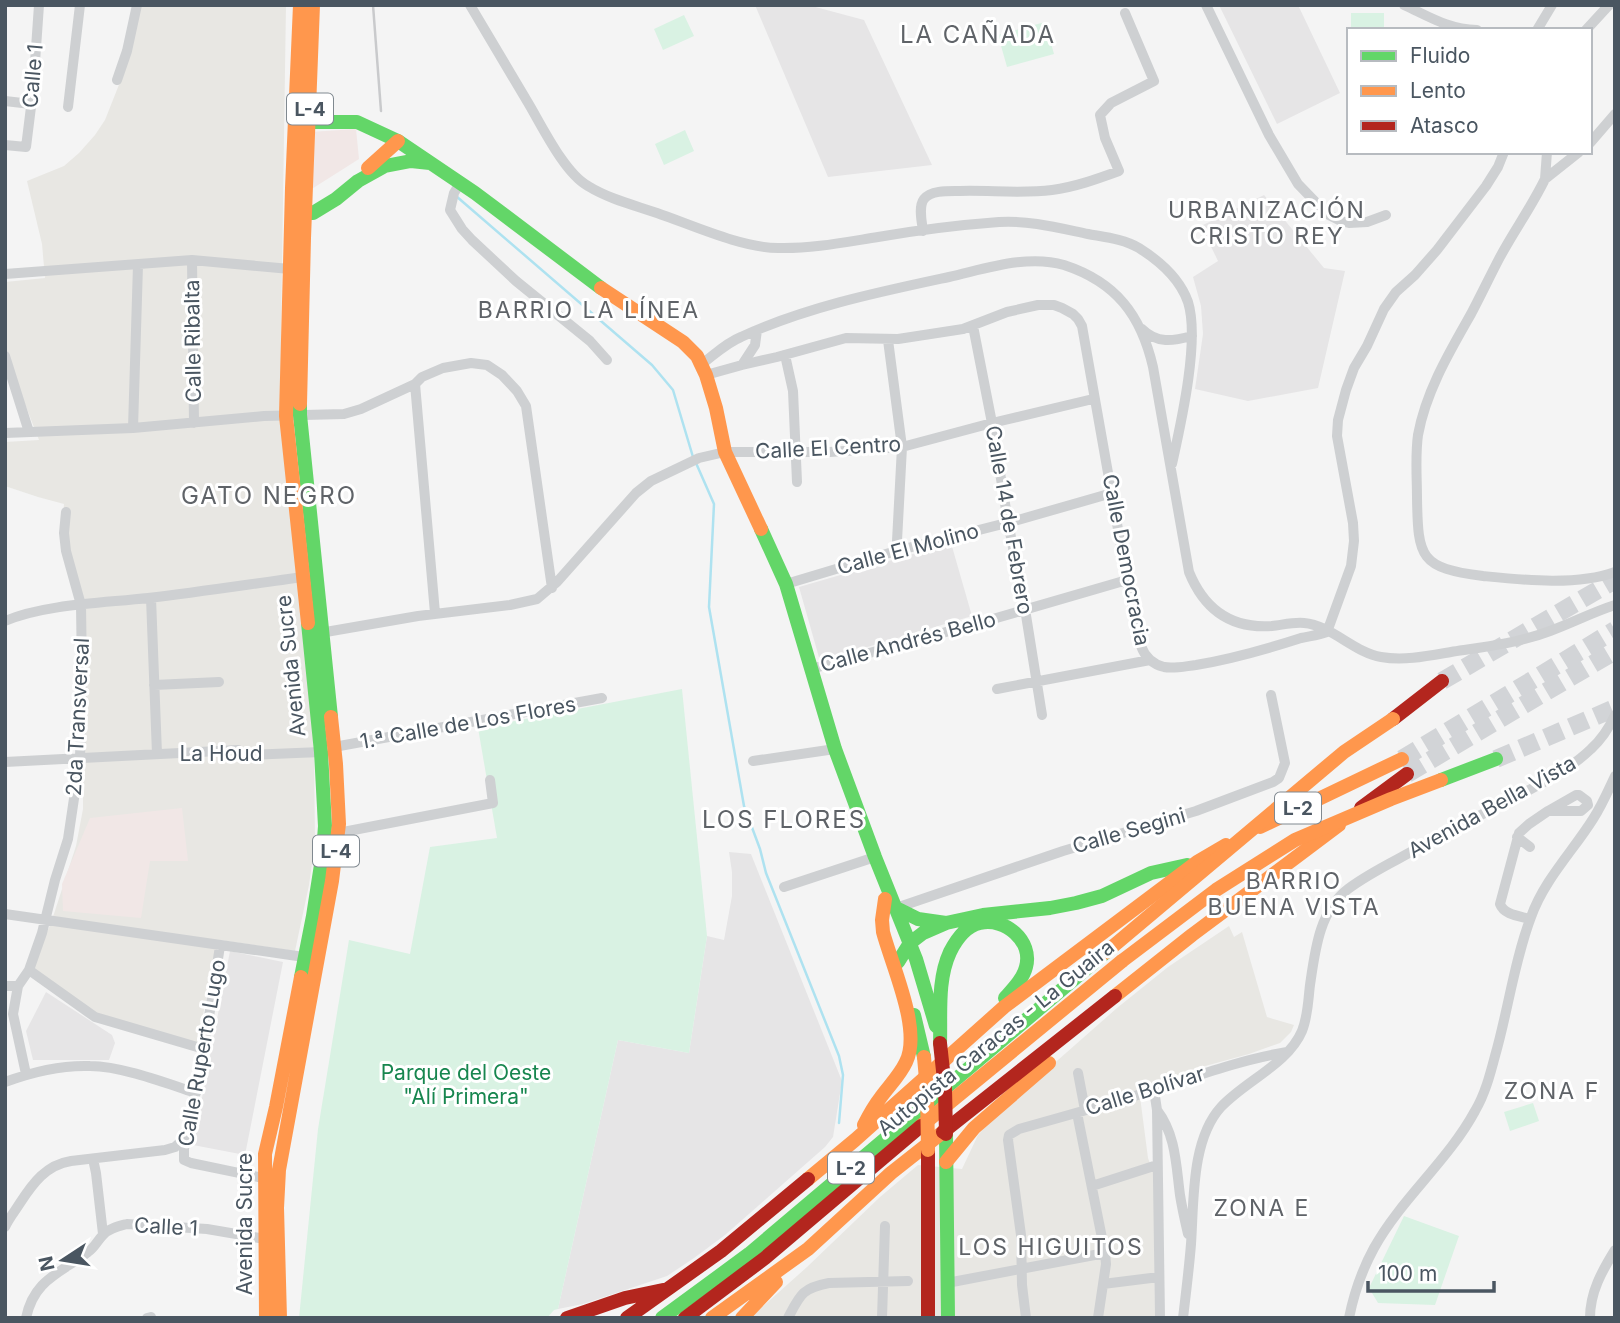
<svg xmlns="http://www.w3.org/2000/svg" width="1620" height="1323" viewBox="0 0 1620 1323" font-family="Inter,sans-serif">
  <rect width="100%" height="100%" fill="#f4f4f4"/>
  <path fill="#e8e7e3" d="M140,5H286L281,333V429L303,613L314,752L315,843L309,885L295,951L219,940L197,1043L94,1014L28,974L51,923L76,846L83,809V610L63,517L64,504L38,497L5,486V442L39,440L5,353V282L45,278L42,244L27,181L64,166L79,153L95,135L105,120L124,72Z
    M1229,926L1234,937L1242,932L1267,1017L1294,1025L1291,1032L1280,1043L1249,1054L1198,1068L1139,1089L1148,1158L1154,1175L1155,1318H750L807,1267L880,1197L918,1165L962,1169L978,1135L990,1122L1058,1060L1117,1008L1168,967Z"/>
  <path fill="#e6e5e6" d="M755,5H808L864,20L932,165L828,177Z
    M1219,5H1298L1340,93L1277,124Z
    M1264,195L1324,268L1345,271L1318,388L1248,401L1195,389L1203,334L1201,306L1193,277L1218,261L1201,226Z
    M951,543L972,616L820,661L799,587Z
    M729,852L751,854L842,1081L833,1137L825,1147L725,1235L694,1258L667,1276L583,1304L558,1309L618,1040L689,1053L707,936L724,940L732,896V872Z
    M230,951L283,962L245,1155L193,1145Z
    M46,992L112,1035L115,1043L109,1060H33L26,1031Z"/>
  <path fill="#f1e7e6" d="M356,129L359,159L307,192L310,132Z
    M182,808L188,861H150L141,918L63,911L62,884L90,818Z"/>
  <path fill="#d9f2e3" d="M1351,13H1384V30H1351Z
    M684,15L694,36L663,50L654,29Z
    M1045,22L1054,54L1007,67L998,35Z
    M685,130L694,151L664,165L655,144Z
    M682,689L707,936L689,1053L618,1040L558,1309L554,1310L547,1318H299L318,1129L349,940L410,954L430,847L497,838L478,728Z
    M1533,1103L1539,1121L1510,1131L1504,1112Z
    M1404,1216L1459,1236L1435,1305L1378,1303L1369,1288Z"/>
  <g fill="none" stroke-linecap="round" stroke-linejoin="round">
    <path stroke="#aee2f0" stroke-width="2.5" d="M456,196L652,365L673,390L693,457
      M696,463L714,504L709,607L744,806L760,849L766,873L839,1056L843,1075L839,1123"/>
    <path stroke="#d2d4d7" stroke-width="18" stroke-dasharray="18 9" stroke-linecap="butt" d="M1442,681L1615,580
      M1402,759L1615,630
      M1496,759L1615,708
      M1407,774L1615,651"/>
    <path stroke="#ced0d2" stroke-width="10" d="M470,5C489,37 508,69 527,101C541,124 564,173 588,186C609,199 634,205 657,213C692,225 742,248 778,248C811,249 846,242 878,237C918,230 959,225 999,222C1028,220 1059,228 1088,234C1104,237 1124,239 1139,248C1158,260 1180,279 1188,302C1200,340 1181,423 1172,464
      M1206,5L1269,135L1298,184L1327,214L1341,221L1349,223L1367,222L1386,215
      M1404,5C1430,17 1448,29 1477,30
      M1537,30L1552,5
      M1586,30L1609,5
      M117,80L127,51L137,5
      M5,101L31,104
      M68,107L80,5
      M1590,143L1615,114
      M5,145L26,147L33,91L39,5
      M1547,152L1545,179C1532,206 1514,231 1500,257C1490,276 1481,295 1471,314C1450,351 1426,391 1418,435C1415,456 1417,477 1417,498C1418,558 1420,568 1483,576C1523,580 1577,586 1615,572
      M1545,179L1579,152
      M460,183L454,193L450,210L462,229L472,240L516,281L590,341L607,360
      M923,231C922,222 918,207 924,199C931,190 949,191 960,191C990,190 1021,194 1052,190C1075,187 1097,179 1119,171L1105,138L1100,115L1111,103L1154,81L1125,13
      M192,260L194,423
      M5,274L192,260L290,269
      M973,326L992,423L1008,522L1025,609L1042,715
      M1142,329C1157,344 1173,341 1192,336
      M888,340L902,447L897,541
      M785,355L793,391L797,482
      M5,356L29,432
      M702,364C714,355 726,343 741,337C806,307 879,292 949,277C985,269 1027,254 1064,265C1116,282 1141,315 1153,367L1189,572C1204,609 1231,629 1272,626C1282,625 1293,622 1304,623C1331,625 1355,653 1381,657C1404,661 1428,656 1451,652C1484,647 1519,643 1550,631C1572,623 1593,612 1615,605
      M742,365L777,357L846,338L898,339L963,329L1007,312L1038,305H1054L1062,308L1073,314L1078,319L1082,326L1127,580L1141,646C1145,657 1152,664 1164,667C1174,669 1186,666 1196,665C1232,659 1267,649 1301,638C1310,636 1319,635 1327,632L1351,566L1354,541L1353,523L1337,436L1338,420L1346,390L1354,368L1367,346L1384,309L1396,292L1415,275L1437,250L1486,186L1498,167L1504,152
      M706,375L742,365L755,345L757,330
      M415,384L435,613
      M133,428L138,265
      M5,433L133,428L264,416L344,414L361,409L415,384L422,377L443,368L471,363L487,365L502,375L517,391L526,406L552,588
      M786,584L896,551L1018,520L1112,493
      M151,598L157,754
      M5,621C45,604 104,603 148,598C200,592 251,584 303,577
      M320,633L418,616L510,605L537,599L557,582L636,493L651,481L699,458L725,452H830L902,447L992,423L1093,399
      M811,669L986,621L1127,580
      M154,685L219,682
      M997,689L1150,660
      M334,747L602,698
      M753,761L835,749
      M5,762L238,750L248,755L321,752
      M338,833L493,803L490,780
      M1517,837L1530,847
      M784,887L875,857
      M896,908L1063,851L1196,811L1273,782L1279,778L1285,763L1271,695
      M5,914L304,957
      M1530,919C1520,916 1504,915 1500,904L1519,833L1529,824L1548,811L1576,795H1579L1587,801L1588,805L1581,811H1548
      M220,946L204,1049L184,1149V1160L191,1163L268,1179
      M29,970L95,1017L204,1049
      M5,986H18L29,970L42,933L55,880L68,839L80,758L82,675L81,605L66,551L64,533L66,512
      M18,986L13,1014L26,1074
      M1078,1073L1085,1110
      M5,1082C32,1072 62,1065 90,1066C121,1066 166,1083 196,1093
      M1154,1090L1157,1110L1160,1318
      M1157,1110C1176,1135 1176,1165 1180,1195C1182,1208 1185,1221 1188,1234
      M1077,1113L1105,1253L1106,1264L1098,1318
      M93,1159L96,1173L103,1234
      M1092,1186L1157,1165
      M5,1227C9,1218 15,1211 20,1203C33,1183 46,1165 71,1161L165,1150L175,1147L186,1137
      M947,1283L1105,1253
      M1103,1284L1159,1277
      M26,1318C34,1279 61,1273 88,1252C95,1247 97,1241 103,1235C109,1228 119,1226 127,1224L207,1229L265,1239
      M147,1318L151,1317
      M788,1318C800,1295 802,1288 829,1283L908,1281
      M882,1318L885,1226
      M1026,1318L1022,1285L1021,1235L1008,1140L1009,1135L1019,1129C1062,1117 1105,1105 1148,1092C1194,1077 1239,1060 1287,1052
      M1183,1318C1186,1293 1189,1269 1191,1244C1194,1201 1191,1140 1221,1107C1245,1081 1288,1064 1302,1031C1308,1016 1308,1001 1310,985C1315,951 1319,911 1348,889C1364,877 1381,868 1398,859C1434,839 1469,821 1506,802C1535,787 1567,772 1591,749C1602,739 1609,728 1615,715
      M1349,1318C1354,1293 1362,1270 1374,1248C1401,1199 1448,1161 1475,1111C1485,1094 1490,1075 1495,1056C1508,1011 1514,962 1531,917C1544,880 1573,851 1593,819C1602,805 1608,791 1615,776
      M1590,1318C1590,1292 1602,1271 1615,1250"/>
    <path stroke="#63d668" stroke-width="14" d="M309,122H357L398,141L475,193L601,288
      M294,213H313L336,199L358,181L385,166L411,161L430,163
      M300,404V415L331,717
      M761,529L786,584L835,749L875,857L916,959L936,1026
      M1441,780L1496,759
      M896,908L918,919L946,923
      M898,962L910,943L923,933L946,923L983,915L1050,908L1076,903L1102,896L1151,873L1187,865
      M301,977L313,916L323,852L325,826L321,752L308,623
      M914,1015L924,1057
      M940,1043C941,1014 937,980 950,952C956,940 966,926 980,923C1005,917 1033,941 1026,967C1023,979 1013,989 1005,998
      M946,1134L948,1318
      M662,1318L749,1254L1105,953"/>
    <path stroke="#ff974d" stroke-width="14" d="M300,5L292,188L286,416L308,623
      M368,168L398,141
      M601,288L683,342L697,356L706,375L716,408L725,452L761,529
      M300,404L304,238L313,5
      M1260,827L1402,759
      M1115,996L1192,935L1339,825
      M864,1125C869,1115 874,1106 881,1097C889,1086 900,1075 906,1062C922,1030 892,966 883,932L882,920L885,899
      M921,1126L1122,961
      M946,1162L974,1128L1049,1063
      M808,1179L855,1140L1004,1007L1197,862L1226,845
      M266,1318L265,1154L276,1107L301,977
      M280,1318L277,1208L279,1170L332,881L339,824L336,764L331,717
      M712,1318L808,1249L891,1173L943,1132
      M742,1318L776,1282"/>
    <path stroke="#b3261e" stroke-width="14" d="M1393,719L1442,681
      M1361,808L1407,774
      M943,1132L1115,996
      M928,1150V1318
      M567,1318L625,1298L663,1290
      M627,1318L721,1251L808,1179
      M685,1318L765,1258L921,1126"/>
    <path stroke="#c9cacc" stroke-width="2.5" d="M373,5L381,111"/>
    <path stroke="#ff974d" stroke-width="14" d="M1105,953L1344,752L1393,719
      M1122,961L1216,890L1295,840L1391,799L1441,780
      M924,1057L927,1090L928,1150"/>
    <path stroke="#b3261e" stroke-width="14" d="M940,1043L945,1089L946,1134"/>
  </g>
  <g text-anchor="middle" stroke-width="6" stroke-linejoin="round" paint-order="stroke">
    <g fill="#fff" stroke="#808990" stroke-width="2">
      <rect x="287" y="93.5" width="46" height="31" rx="5"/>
      <rect x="1275" y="792.5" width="46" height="31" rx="5"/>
      <rect x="313" y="835.5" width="46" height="31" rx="5"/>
      <rect x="828" y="1152.5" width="46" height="31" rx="5"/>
    </g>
    <g font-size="19" font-weight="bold" fill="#4a5661">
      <text x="310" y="116">L-4</text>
      <text x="1298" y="815">L-2</text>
      <text x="336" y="858">L-4</text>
      <text x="851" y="1175">L-2</text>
    </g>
    <g font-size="21" fill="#4a5661" stroke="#fff">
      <text transform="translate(33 76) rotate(-85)" y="7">Calle 1</text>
      <text transform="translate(193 341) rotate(-91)" y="7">Calle Ribalta</text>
      <text transform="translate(828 448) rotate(-3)" y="7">Calle El Centro</text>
      <text transform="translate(1009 520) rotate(80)" y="7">Calle 14 de Febrero</text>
      <text transform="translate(908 549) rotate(-15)" y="7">Calle El Molino</text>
      <text transform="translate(1126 560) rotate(79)" y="7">Calle Democracia</text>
      <text transform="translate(908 642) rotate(-15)" y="7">Calle Andrés Bello</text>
      <text transform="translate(291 666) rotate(-96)" y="7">Avenida Sucre</text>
      <text transform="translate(78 717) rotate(-87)" y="7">2da Transversal</text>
      <text transform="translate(468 723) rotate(-10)" y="7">1.ª Calle de Los Flores</text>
      <text x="221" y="761">La Houd</text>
      <text transform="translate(1492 807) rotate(-29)" y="7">Avenida Bella Vista</text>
      <text transform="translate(1129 831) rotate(-16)" y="7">Calle Segini</text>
      <text transform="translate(996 1038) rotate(-39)" y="7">Autopista Caracas - La Guaira</text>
      <text transform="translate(202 1053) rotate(-80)" y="7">Calle Ruperto Lugo</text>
      <text transform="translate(1145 1091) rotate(-17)" y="7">Calle Bolívar</text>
      <text transform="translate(245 1224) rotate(-90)" y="7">Avenida Sucre</text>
      <text transform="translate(166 1227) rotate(3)" y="7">Calle 1</text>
    </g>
    <g font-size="21" fill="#17864f" stroke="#fff">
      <text x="466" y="1080">Parque del Oeste<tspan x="466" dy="24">"Alí Primera"</tspan></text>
    </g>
    <g font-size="23" letter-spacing="2" fill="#5f6368" stroke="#fff">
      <text x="1267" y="218">URBANIZACIÓN<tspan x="1267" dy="26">CRISTO REY</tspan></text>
      <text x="589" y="318">BARRIO LA LÍNEA</text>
      <text x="1294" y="889">BARRIO<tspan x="1294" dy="26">BUENA VISTA</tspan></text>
      <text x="1552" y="1099">ZONA F</text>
      <text x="1262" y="1216">ZONA E</text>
      <text x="1051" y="1255">LOS HIGUITOS</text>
    </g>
    <g font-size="24" letter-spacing="2" fill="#5f6368" stroke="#fff">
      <text x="978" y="43">LA CAÑADA</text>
      <text x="269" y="504">GATO NEGRO</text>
      <text x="784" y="828">LOS FLORES</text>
    </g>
  </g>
  <rect width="1620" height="1323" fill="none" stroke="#4a5661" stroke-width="14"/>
  <rect x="1347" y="28" width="245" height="126" fill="#ffffff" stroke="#b7bbc0" stroke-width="2"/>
  <rect x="1361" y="51" width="35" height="10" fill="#63d668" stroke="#b7bbc0" stroke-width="2"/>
  <text x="1410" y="63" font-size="21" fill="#4a5661">Fluido</text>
  <rect x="1361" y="86" width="35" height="10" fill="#ff974d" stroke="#b7bbc0" stroke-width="2"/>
  <text x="1410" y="98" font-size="21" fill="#4a5661">Lento</text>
  <rect x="1361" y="121" width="35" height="10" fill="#b3261e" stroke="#b7bbc0" stroke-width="2"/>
  <text x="1410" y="133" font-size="21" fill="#4a5661">Atasco</text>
  <g transform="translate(63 1260) rotate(258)" stroke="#ffffff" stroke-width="5" paint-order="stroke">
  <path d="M0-5L12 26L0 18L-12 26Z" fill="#4a5661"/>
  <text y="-10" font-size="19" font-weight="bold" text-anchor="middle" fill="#4a5661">N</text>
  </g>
  <path d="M1368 1281v10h126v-10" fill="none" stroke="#4a5661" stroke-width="3.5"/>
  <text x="1378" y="1281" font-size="21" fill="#4a5661" stroke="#ffffff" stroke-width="5" paint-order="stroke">100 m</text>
</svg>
